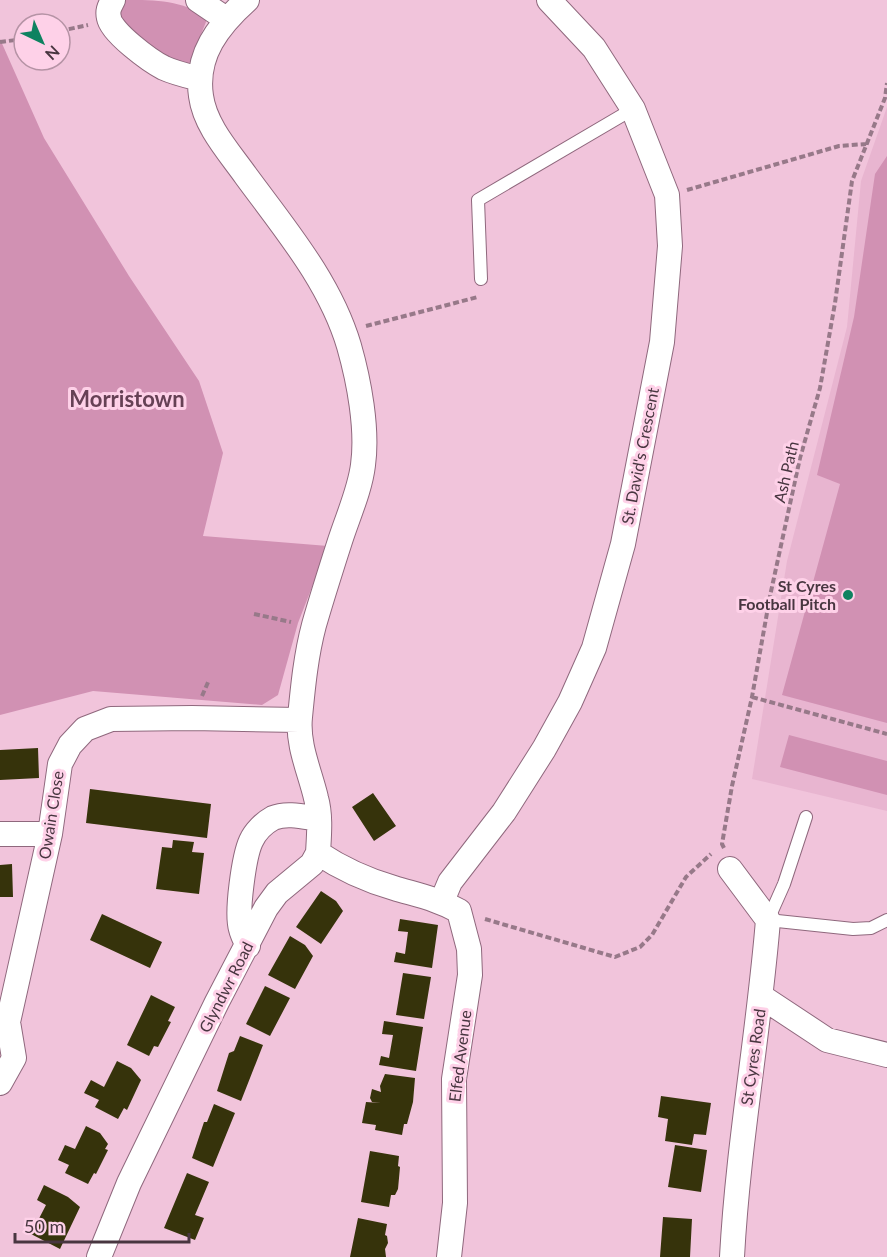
<svg xmlns="http://www.w3.org/2000/svg" width="887" height="1257" viewBox="0 0 887 1257" font-family="Lato,sans-serif">
  <rect width="100%" height="100%" fill="#f1c4db"/>
  <path fill="#e8b5d0" d="M887,107V811L752,779L787,561L847,327L861,181Z"/>
  <path fill="#d191b3" d="M125,0C157,0 182,0 207,18L206,22L189,64L159,56L121,21L119,10Z
    M0,39L44,138L129,276L199,381L223,453L203,536L328,546L298,623L278,695L262,705L93,691L0,715Z
    M887,156V723L782,695L840,484L817,475L854,317L875,174Z
    M789,735L887,761V795L780,767Z"/>
  <path fill="#36330b" d="M38,748L39,778L0,780V750Z
    M90,789L211,804L207,838L86,823Z
    M373,793L396,826L374,841L352,807Z
    M173,840L194,842L192,852L204,853L199,894L156,889L162,847L172,848Z
    M12,864L13,897H0V865Z
    M321,891L336,901L343,911L321,944L296,927Z
    M102,914L162,942L150,968L90,940Z
    M400,919L438,925L432,968L394,962L396,952L405,954L408,932L398,931Z
    M290,936L305,945L313,956L295,989L268,975Z
    M403,973L431,977L424,1019L396,1015Z
    M265,986L290,998L270,1036L246,1024Z
    M151,995L175,1007L168,1021L171,1022L158,1047L154,1046L149,1056L127,1045Z
    M384,1021L423,1027L416,1071L379,1065L381,1056L389,1058L393,1035L382,1034Z
    M240,1036L263,1045L241,1101L217,1091L229,1053L234,1051Z
    M117,1061L131,1068L141,1080L127,1110L124,1108L118,1119L95,1107L99,1100L84,1093L91,1080L104,1087Z
    M385,1074L415,1078L413,1102L407,1124H404L402,1135L375,1130L376,1125L362,1123L366,1102L381,1103L372,1102L370,1098L372,1089L381,1092L380,1086Z
    M661,1096L711,1103L706,1135L694,1134L692,1145L665,1141L668,1119L658,1117Z
    M214,1104L235,1113L213,1167L192,1158L204,1122H207Z
    M86,1126L100,1133L108,1144L105,1149L108,1150L96,1174L94,1173L88,1184L65,1173L69,1165L58,1160L65,1145L75,1149Z
    M675,1145L707,1150L701,1192L668,1187Z
    M370,1151L399,1156L398,1166L400,1167L398,1189L395,1195H391L389,1207L361,1202Z
    M187,1173L209,1182L195,1215L204,1218L195,1240L164,1228Z
    M44,1185L68,1197L80,1207L60,1249L31,1234L46,1205L37,1200Z
    M663,1217L692,1219L690,1257H660Z
    M358,1218L387,1224L385,1235L387,1236L388,1243L385,1249L386,1257H350Z"/>
  <g fill="none" stroke-linecap="round" stroke-linejoin="round">
    <g stroke="#8f687d" stroke-width="14">
      <path id="lane" d="M481,279L478,200L633,109
        M806,817L784,884L768,920L853,929L871,928L887,920"/>
    </g>
    <g stroke="#8f687d" stroke-width="26">
      <path id="street" d="M113,0C110,6 107,10 109,18C111,32 150,61 164,68C175,73 188,76 200,79
        M198,0L226,19
        M247,0C219,25 195,55 201,96C205,126 229,152 246,176C285,229 330,282 349,346C359,381 368,429 363,465C360,490 348,516 340,541C331,569 322,597 314,625C306,655 303,686 300,717C297,745 310,772 316,798C321,816 319,835 318,853
        M0,834H50
        M730,869L768,920C759,1032 738,1144 732,1257
        M442,901L450,882L504,812L544,749L570,702L594,648L623,544L662,342L670,246L667,195L633,109L594,48L549,0
        M248,946C245,940 242,934 241,929C236,913 244,856 251,841C255,832 264,823 273,818C287,812 305,817 319,819
        M762,997L827,1040L887,1055
        M0,1083L14,1058L8,1022L50,834L60,764L70,745L85,729L111,719L192,718L299,720
        M99,1257L129,1183L217,1002L266,908L277,893L312,864L318,853C342,869 366,880 394,888C417,895 438,899 459,911L469,949L470,975L454,1079L455,1203L449,1257"/>
    </g>
    <path stroke="#977989" stroke-width="4" stroke-dasharray="6 3" stroke-linecap="butt" d="M60,31L88,25
      M0,42L24,39
      M687,190L839,146L866,144
      M366,326L478,297
      M254,614L291,622
      M202,696L209,680
      M752,697L887,734
      M724,848L722,844L732,786L752,697L770,596L800,458L820,388L835,303L852,181L885,98L887,83
      M485,919L615,957L640,947L652,935L686,877L711,854"/>
    <use href="#lane" stroke="#fff" stroke-width="12"/>
    <use href="#street" stroke="#fff" stroke-width="24"/>
  </g>
  <circle fill="#0e8260" stroke="#fed1e8" stroke-width="2" cx="848" cy="595" r="6"/>
  <g text-anchor="middle" stroke-width="6" stroke-linejoin="round" paint-order="stroke">
    <g font-size="16" fill="#483640" stroke="#fed1e8">
      <text transform="translate(640 456) rotate(-79)" y="6">St. David's Crescent</text>
      <text transform="translate(786 472) rotate(-77)" y="6">Ash Path</text>
      <text transform="translate(51 815) rotate(-81)" y="6">Owain Close</text>
      <text transform="translate(226 987) rotate(-63)" y="6">Glyndwr Road</text>
      <text transform="translate(460 1056) rotate(-83)" y="6">Elfed Avenue</text>
      <text transform="translate(753 1057) rotate(-82)" y="6">St Cyres Road</text>
    </g>
    <g font-size="16" font-weight="bold" fill="#483640" stroke="#fed1e8" text-anchor="end">
      <text x="836" y="592">St Cyres<tspan x="836" dy="18">Football Pitch</tspan></text>
    </g>
    <g font-size="22" font-weight="bold" fill="#664155" stroke="#fed1e8">
      <text x="127" y="407">Morristown</text>
    </g>
  </g>
  <g transform="translate(42 42) rotate(136)"><circle r="28" fill="#fed1e8" stroke="#b593a5" stroke-width="1.5"/>
  <path d="M0-4.5L10 22L0 15L-10 22Z" fill="#0e8260"/>
  <text y="-9" font-size="16" font-weight="bold" text-anchor="middle" fill="#483640">N</text>
  </g>
  <path d="M15 1233v9h174v-9" fill="none" stroke="#483640" stroke-width="3"/>
  <text x="24" y="1233" font-size="18" fill="#483640" stroke="#fed1e8" stroke-width="4.5" paint-order="stroke">50 m</text>
</svg>
